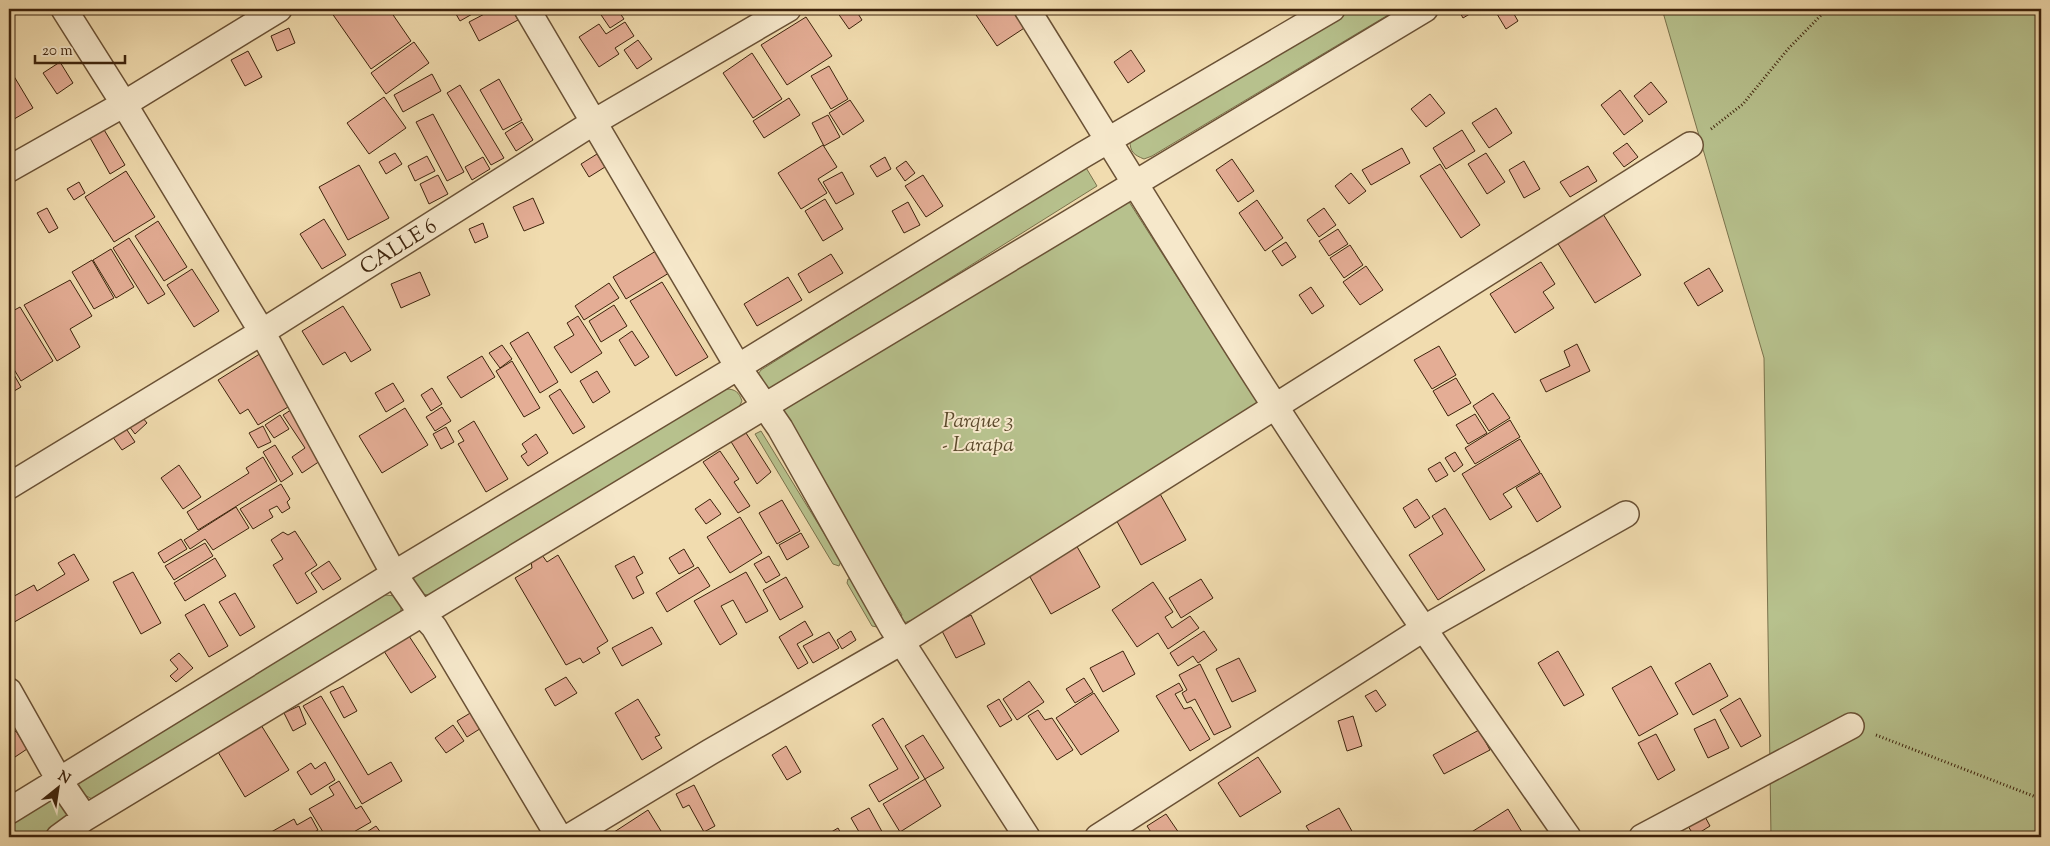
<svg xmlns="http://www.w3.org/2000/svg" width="2050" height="846" viewBox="0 0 2050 846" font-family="'Sorts Mill Goudy',serif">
  <rect width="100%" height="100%" fill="#f1dcaf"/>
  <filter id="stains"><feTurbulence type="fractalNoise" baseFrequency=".004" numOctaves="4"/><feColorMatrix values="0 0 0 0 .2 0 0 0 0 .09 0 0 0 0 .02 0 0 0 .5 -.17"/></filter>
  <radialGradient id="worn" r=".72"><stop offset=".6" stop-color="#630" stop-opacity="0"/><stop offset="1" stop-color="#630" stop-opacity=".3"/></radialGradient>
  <path fill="#b7c18d" stroke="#7a724c" d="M1347,9H1398L1152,156L1144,159C1134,155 1130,152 1130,141L1137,134Z
    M1662,9H2041V837H1771L1764,358Z
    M1085,166L1097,186L772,390H765L756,377L761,370Z
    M1124,194L1259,405L918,618L892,627L902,615L774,406Z
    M726,389C735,389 739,392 742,401L738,409L429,595L421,594L413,585L414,577L419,571Z
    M761,431L841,561L839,566L833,564L755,434Z
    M848,579H853L879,623L877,627L872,626L847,583Z
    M385,595L397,596C404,605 402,610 396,619L99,799H92L81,793L78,788L81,776Z
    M51,797L59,798L70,814C53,842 37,837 9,837V822Z"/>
  <path fill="#e4ad95" stroke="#3d230c" d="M329,9H389L411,41L371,69Z
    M453,9H481L460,21Z
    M494,9H512L518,20L479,41L469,22Z
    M597,9H617L624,19L610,28Z
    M835,9H855L862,20L849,29Z
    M972,9H1040L1044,15L997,46Z
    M1458,9H1478L1463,18Z
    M1494,9H1511L1518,21L1506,29Z
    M806,17L832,56L787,85L761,45Z
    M625,22L634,36L615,48L619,54L599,67L579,37L599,24L606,34Z
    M289,28L295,43L277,51L271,36Z
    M638,40L652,59L637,69L624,50Z
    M414,42L429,63L386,94L371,73Z
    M1131,50L1145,71L1128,83L1114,62Z
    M248,51L262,77L245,86L231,60Z
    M752,53L782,99L753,118L723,73Z
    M60,62L73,83L57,94L43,73Z
    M829,66L848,99L831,109L811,76Z
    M9,68L33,108L9,122Z
    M432,74L441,91L403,112L394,95Z
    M499,79L522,120L503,130L480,90Z
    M1651,82L1667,102L1649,115L1634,96Z
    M460,85L504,158L491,165L447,93Z
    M1620,90L1643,121L1624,135L1601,105Z
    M1430,94L1445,113L1426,127L1411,109Z
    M384,97L406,128L369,154L347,123Z
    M789,98L800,115L764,138L753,121Z
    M850,100L864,121L843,135L829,113Z
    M1496,108L1512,133L1489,148L1472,123Z
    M433,114L464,172L447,181L416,122Z
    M828,115L840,137L824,146L812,123Z
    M522,122L533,140L516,151L505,133Z
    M100,123L125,165L110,174L86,131Z
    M1462,130L1475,151L1446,169L1433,148Z
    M1627,143L1638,157L1624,167L1613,153Z
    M823,145L837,167L818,179L827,193L801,209L778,173Z
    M1402,148L1410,163L1371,185L1362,170Z
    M395,153L402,164L386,174L379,162Z
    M1486,153L1505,182L1487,194L1468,164Z
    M597,154L605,167L589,177L581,164Z
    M427,156L435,171L415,181L408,166Z
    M483,157L490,169L472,180L465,167Z
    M885,157L891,169L877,177L870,166Z
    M1232,159L1254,191L1238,202L1216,170Z
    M906,161L915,173L905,181L896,168Z
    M1524,161L1540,189L1524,198L1509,170Z
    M1440,164L1480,225L1461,238L1420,176Z
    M359,165L389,218L348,240L319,187Z
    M1588,166L1597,181L1570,197L1560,182Z
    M126,171L155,217L114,242L85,197Z
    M842,172L854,194L836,204L823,182Z
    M1351,173L1366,191L1349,204L1335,186Z
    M438,175L448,194L429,204L420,184Z
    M923,175L943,206L926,217L905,186Z
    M79,182L85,193L74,200L67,189Z
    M533,198L544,223L524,231L513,207Z
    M825,199L843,229L823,241L805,211Z
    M1257,200L1283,238L1265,251L1239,213Z
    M908,202L920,225L904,233L892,211Z
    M47,208L58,228L49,233L37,213Z
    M1324,208L1336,225L1319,237L1307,220Z
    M1603,214L1641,275L1595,303L1557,242Z
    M324,219L346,255L322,269L300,234Z
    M158,221L187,267L164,281L135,236Z
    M483,223L488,237L475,243L469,229Z
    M1338,229L1348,244L1329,256L1319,241Z
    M129,238L165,294L148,304L113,248Z
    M1286,242L1296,257L1282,266L1272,251Z
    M1350,245L1363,265L1344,278L1330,258Z
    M111,249L134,287L116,298L93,260Z
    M656,251L669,273L626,299L613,277Z
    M831,254L843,273L809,293L798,274Z
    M92,260L114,298L94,309L72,272Z
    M1541,262L1555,284L1543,292L1554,308L1515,333L1490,294Z
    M1366,266L1383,290L1360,305L1343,282Z
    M1709,268L1723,291L1698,306L1684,283Z
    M192,269L219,311L194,327L167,285Z
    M420,272L430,295L401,308L391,284Z
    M788,277L802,300L757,326L744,304Z
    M70,280L92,316L70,329L80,347L57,361L24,305Z
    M662,282L708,357L676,376L630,301Z
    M609,283L619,298L584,320L575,306Z
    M1311,287L1324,306L1312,314L1299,295Z
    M614,305L627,326L601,342L589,321Z
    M343,306L371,350L351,362L345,352L323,365L302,331Z
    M20,307L53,361L21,381L9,361V313Z
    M578,316L602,353L571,373L554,347L574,335L567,323Z
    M632,331L649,357L635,366L619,340Z
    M528,332L558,382L540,393L510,343Z
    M1577,344L1590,371L1546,392L1540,380L1570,366L1564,351Z
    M502,345L512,359L500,368L489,353Z
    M1439,346L1456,375L1432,389L1414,360Z
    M266,350L298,401L258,425L248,409L240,414L218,380Z
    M482,356L495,377L461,398L447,377Z
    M512,361L540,408L524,417L496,371Z
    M9,366L21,387L9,394Z
    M597,371L610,392L593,403L580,381Z
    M1456,378L1471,403L1448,416L1433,391Z
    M393,383L404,401L386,412L375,393Z
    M432,388L442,404L431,411L421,395Z
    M560,389L585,427L573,434L549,396Z
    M1493,393L1510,418L1489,431L1473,406Z
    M442,407L451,421L435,431L426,417Z
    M294,408L326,457L302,473L292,457L305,448L283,415Z
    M405,408L428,445L382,473L359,436Z
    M138,412L147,423L135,434L126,422Z
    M1475,414L1487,433L1468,444L1456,425Z
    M280,415L289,429L274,438L265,425Z
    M1510,420L1520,437L1475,464L1465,448Z
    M474,421L508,479L486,492L458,444L464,441L458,431Z
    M123,424L135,442L122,450L110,433Z
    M263,426L271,442L258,448L249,433Z
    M446,427L454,442L441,449L433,434Z
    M746,433L771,472L757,484L730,440Z
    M536,434L548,453L528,466L521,456L527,452L522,444Z
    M1520,439L1540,472L1503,494L1512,507L1490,520L1462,474Z
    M275,445L293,474L281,482L263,452Z
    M720,451L739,479L734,482L750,506L738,513L703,462Z
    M1455,452L1463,465L1454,472L1445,458Z
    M263,457L277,481L198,530L187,512L249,473L246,468Z
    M1440,462L1448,475L1436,482L1428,469Z
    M179,465L201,497L183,509L161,478Z
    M1541,473L1561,507L1537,522L1516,488Z
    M281,484L290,499L287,502L290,508L282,513L277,506L269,510L273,517L253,529L240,509Z
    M1159,492L1186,540L1141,565L1114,516Z
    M710,499L721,514L706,524L695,509Z
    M1417,499L1430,518L1415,528L1403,508Z
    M782,500L800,531L777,544L759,513Z
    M236,507L249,528L213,550L205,539L190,549L184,540Z
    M1445,508L1485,570L1438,600L1409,555L1443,534L1432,516Z
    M740,517L762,553L730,573L707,537Z
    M295,531L317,565L305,573L317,592L297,604L273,565L283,559L271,540L283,532L288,535Z
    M801,533L809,547L787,560L779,545Z
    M181,539L187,549L164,563L158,553Z
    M205,543L213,556L174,580L165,566Z
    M1075,543L1100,587L1051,614L1026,570Z
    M684,549L694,566L679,574L669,558Z
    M74,554L89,580L9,625V599L34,585L37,591L65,574L58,563Z
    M542,555L547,562L558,555L608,641L597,648L600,653L583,663L580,658L566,665L515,578L532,568L531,561Z
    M634,556L643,573L636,577L644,593L633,599L615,566Z
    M769,556L780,575L766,583L754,564Z
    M215,558L226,576L185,601L174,583Z
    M329,561L341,579L323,590L311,573Z
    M698,567L710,586L667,612L656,593Z
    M133,572L161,623L141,634L113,582Z
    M746,572L768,611L746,623L733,600L721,606L737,634L720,645L694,601Z
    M786,577L803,607L780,620L763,590Z
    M1201,579L1213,598L1181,618L1169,598Z
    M1153,582L1173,612L1165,617L1172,628L1190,616L1199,628L1168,649L1158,633L1137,647L1112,610Z
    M235,593L255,627L240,636L219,602Z
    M204,604L228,646L209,657L185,615Z
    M971,615L985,644L956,658L941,629Z
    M805,621L813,635L797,644L808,663L798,669L779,637Z
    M652,627L662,644L622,666L612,648Z
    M851,631L856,640L842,649L837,640Z
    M1204,631L1217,650L1198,663L1193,656L1178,666L1170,653Z
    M829,632L839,648L813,663L803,646Z
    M407,633L436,677L411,693L382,648Z
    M1123,651L1135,674L1103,692L1090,668Z
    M1558,651L1584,695L1564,706L1538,663Z
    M179,653L193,668L176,682L170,676L178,669L170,660Z
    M1239,658L1256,691L1232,702L1216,669Z
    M1710,663L1728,696L1693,715L1675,683Z
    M1200,664L1231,727L1214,735L1195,699L1187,703L1182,693L1187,690L1179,675Z
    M1651,666L1678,714L1639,736L1612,688Z
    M566,677L577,693L555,706L545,689Z
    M1084,678L1093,692L1075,703L1066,689Z
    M1029,681L1044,702L1017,720L1003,699Z
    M1179,683L1183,690L1175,694L1184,709L1191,707L1210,739L1190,751L1156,696Z
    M343,686L357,711L344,718L330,692Z
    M1376,690L1386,705L1376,712L1365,696Z
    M1094,693L1119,731L1081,755L1056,718Z
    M321,696L368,775L391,762L402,781L362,804L303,706Z
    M1740,698L1761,736L1741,747L1720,710Z
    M638,699L660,735L655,737L662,748L642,760L615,713Z
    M999,699L1012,720L1000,727L987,706Z
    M299,706L306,724L293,731L284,713Z
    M477,709L486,725L467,737L457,721Z
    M1038,710L1045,720L1052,718L1073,750L1057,760L1028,716Z
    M1353,716L1362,746L1347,751L1338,721Z
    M883,718L919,778L879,802L869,785L898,769L872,725Z
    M1715,719L1729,748L1708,758L1694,729Z
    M261,725L289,770L245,797L218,752Z
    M453,725L464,741L446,753L435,738Z
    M1479,730L1490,750L1444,774L1433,755Z
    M16,731L27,749L9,761V736Z
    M1656,734L1675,770L1658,780L1638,743Z
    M923,735L944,768L925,779L905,746Z
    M786,746L801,772L787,780L772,755Z
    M1258,757L1281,792L1240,817L1218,783Z
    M325,762L335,780L311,795L297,772L311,763L315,769Z
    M925,779L941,806L900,832L883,804Z
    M339,781L356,809L361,806L371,822L345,837H326L309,809L334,795L329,787Z
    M694,785L715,826L704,832L689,805L683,808L676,794Z
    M869,808L885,837H862L851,818Z
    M1339,808L1353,833L1346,837H1313L1306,826Z
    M1508,809L1525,837H1473L1470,833Z
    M648,810L661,831L652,837H609L608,836Z
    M1702,811L1710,826L1694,836L1685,821Z
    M1166,814L1179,833L1172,837H1154L1147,826Z
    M311,817L318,830L306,837H267L266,835L294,819L297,825Z
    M376,826L384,837H359Z
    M838,828L843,837H823Z"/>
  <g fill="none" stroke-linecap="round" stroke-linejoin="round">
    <g stroke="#6a5135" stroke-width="28">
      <path id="minor" d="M64,9L124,104L262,332L394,574L421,613L434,627L559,837
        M527,9L738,367L780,428L892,627L1027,837
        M1027,9C1106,136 1183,263 1264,389C1362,541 1465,689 1568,837
        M9,169L124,104L279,9
        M9,486L262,332L594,122L788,9
        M9,691L59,780L85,818
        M9,811L394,574L738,367L1083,155L1332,9
        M59,837L85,818L765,406L1425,9
        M569,837L710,752L903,641L1690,145
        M1098,837L1423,629L1626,514
        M1642,837L1851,726"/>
    </g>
    <path stroke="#3d230c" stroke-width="3" stroke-dasharray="1 2.5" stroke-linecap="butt" d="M1711,129L1743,104L1788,49L1827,9
      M1876,735L2041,799"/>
    <use href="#minor" stroke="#f6e8cb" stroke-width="25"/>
  </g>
  <g text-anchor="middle" stroke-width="4" stroke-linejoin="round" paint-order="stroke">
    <g font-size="21" fill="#3d230c" stroke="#f6e8cb">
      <text transform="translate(398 246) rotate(-32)" y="7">CALLE 6</text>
    </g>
    <g font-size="21" font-style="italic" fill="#5c4a2c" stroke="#f6e8cb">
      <text x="978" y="427">Parque 3<tspan x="978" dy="24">- Larapa</tspan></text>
    </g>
  </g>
  <rect width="2050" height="846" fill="none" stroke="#f1dcaf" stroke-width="30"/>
  <rect x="10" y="10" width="2030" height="826" fill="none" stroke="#3d230c" stroke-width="2.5"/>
  <rect x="15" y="15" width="2020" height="816" fill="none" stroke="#3d230c"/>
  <g transform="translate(58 788) rotate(30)" stroke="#f6e8cb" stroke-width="4" paint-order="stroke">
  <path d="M0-4L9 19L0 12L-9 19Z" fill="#3d230c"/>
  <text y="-8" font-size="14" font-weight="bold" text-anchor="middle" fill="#3d230c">N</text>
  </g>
  <path d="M35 55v8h90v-8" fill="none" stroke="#3d230c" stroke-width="2.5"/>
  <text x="42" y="55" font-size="15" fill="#3d230c" stroke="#f6e8cb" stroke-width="4" paint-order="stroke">20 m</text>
  <rect width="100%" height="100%" filter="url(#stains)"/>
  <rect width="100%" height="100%" fill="url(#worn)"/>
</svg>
